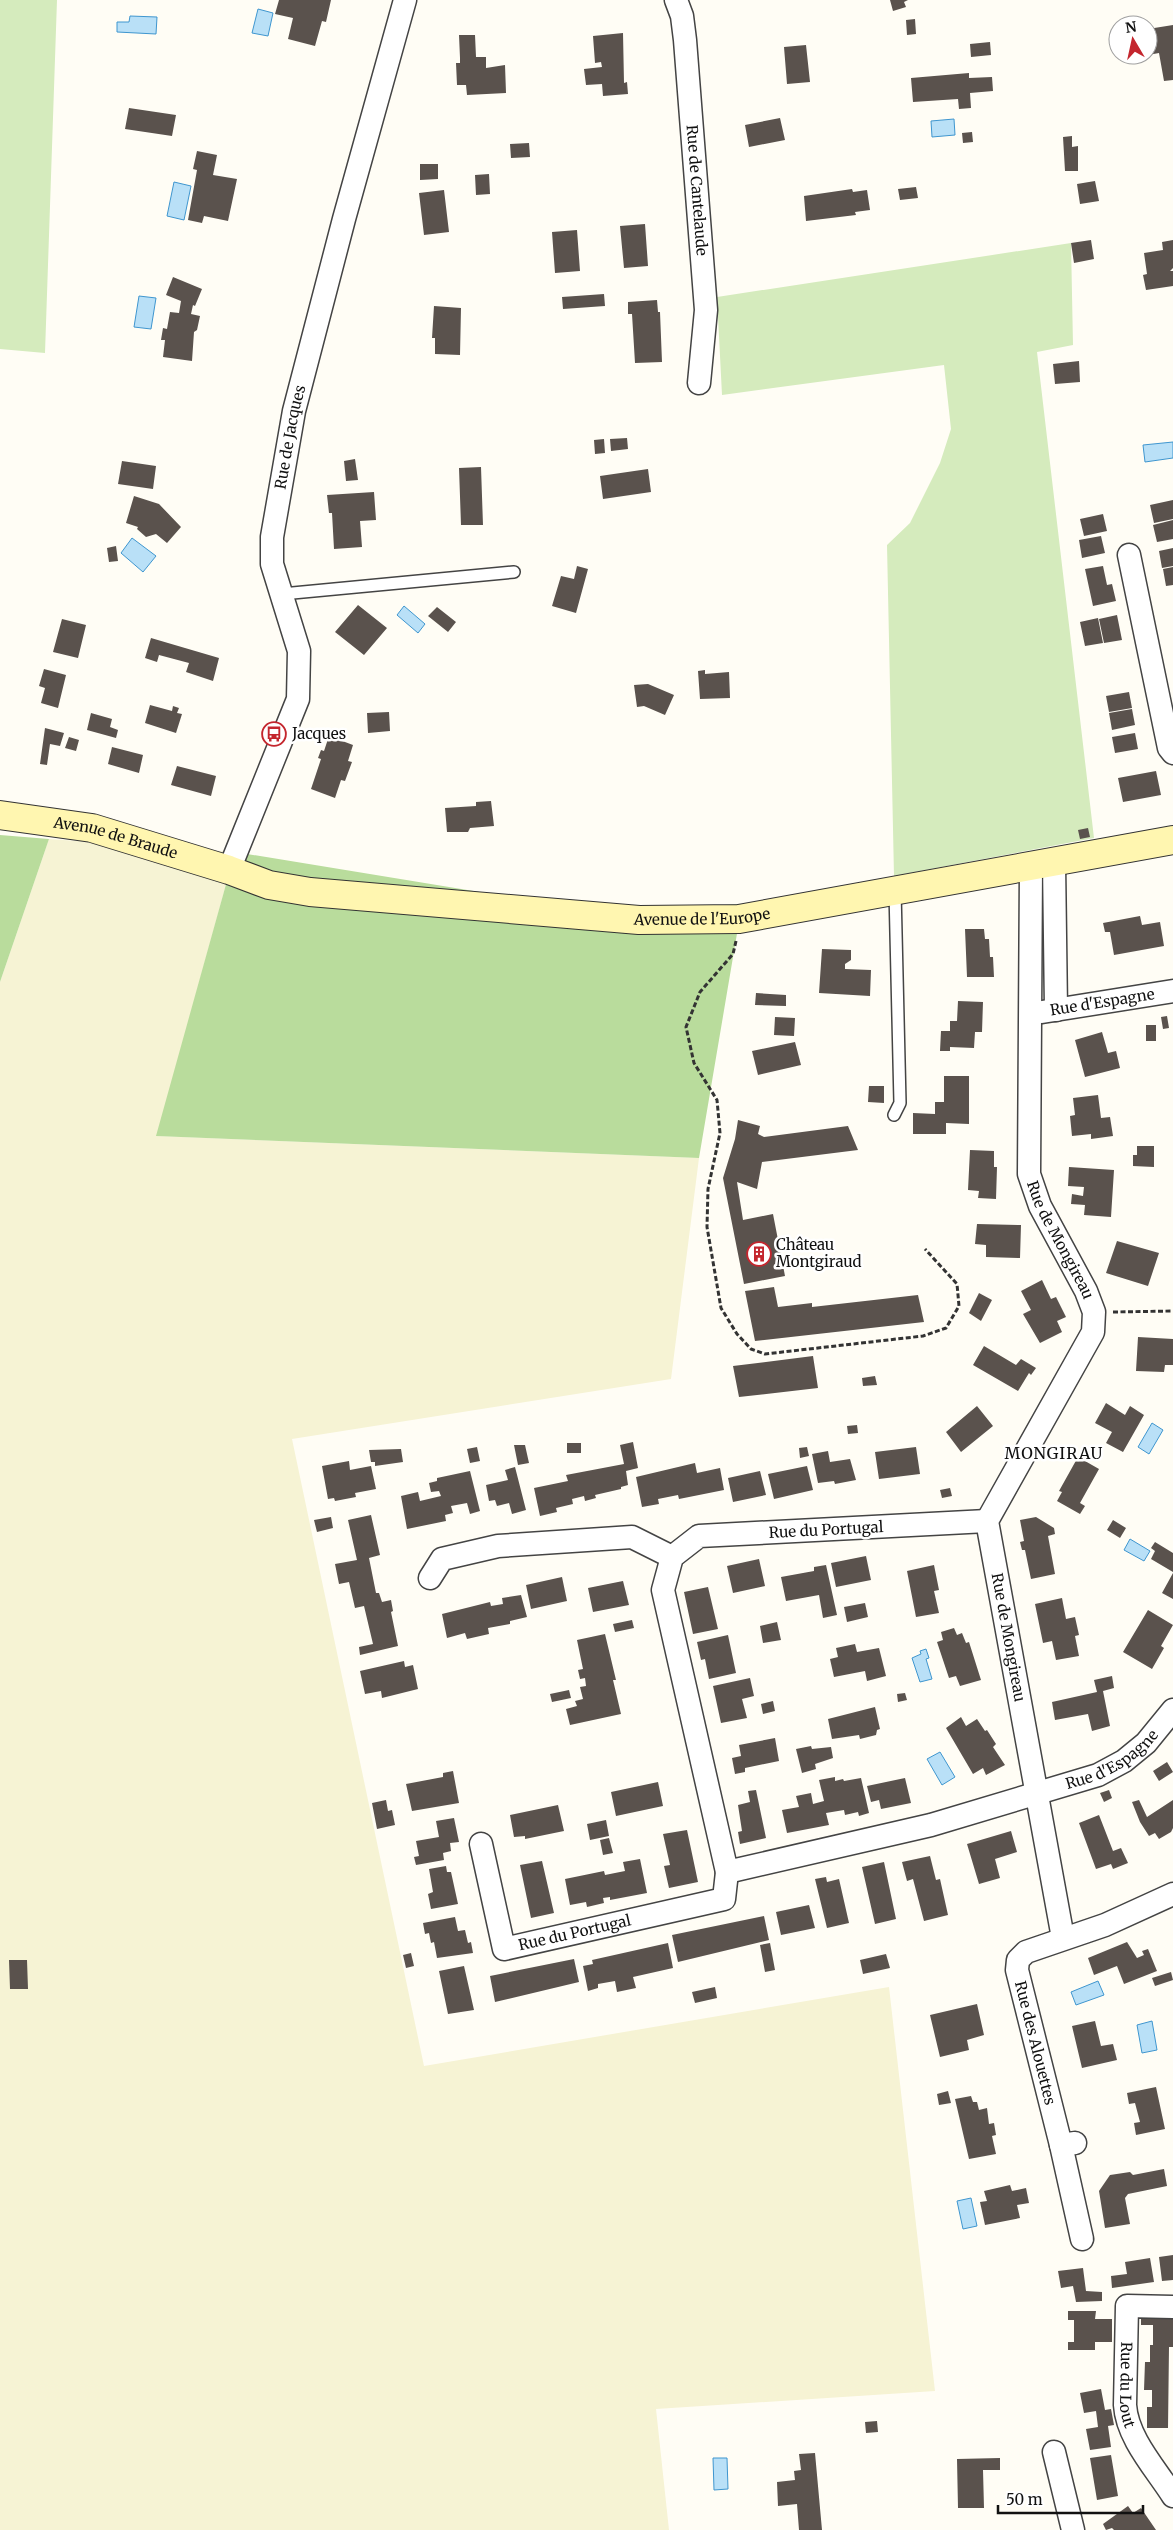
<svg xmlns="http://www.w3.org/2000/svg" width="1173" height="2530" viewBox="0 0 1173 2530" font-family="Merriweather,serif">
  <rect width="100%" height="100%" fill="#fffdf5"/>
  <path fill="#f6f3d4" d="M49,839L235,852L157,1136L699,1158L671,1379L292,1439L424,2066L889,1987L935,2391L656,2409L669,2530H0V982Z"/>
  <path fill="#d5ebbd" d="M0,0H57L45,353L0,349Z
    M1071,243L1073,345L1037,352L1094,838L894,876L887,545L910,523L940,463L951,429L944,365L722,395L717,297Z"/>
  <path fill="#b9dc9c" d="M0,835L49,839L0,982Z
    M235,852L535,901L670,908L742,904L699,1158L156,1136Z"/>
  <path fill="#b9e0f7" stroke="#3f96cf" d="M258,9L273,13L268,36L252,33Z
    M130,16L157,17L156,34L117,32V22H129Z
    M954,119L955,135L932,137L931,121Z
    M174,182L191,186L184,220L167,216Z
    M139,296L156,298L151,329L134,327Z
    M1173,442V458L1145,462L1143,445Z
    M132,538L156,556L143,572L121,553Z
    M404,606L425,624L418,633L397,615Z
    M1152,1423L1163,1430L1149,1454L1138,1447Z
    M1130,1539L1150,1551L1144,1561L1124,1550Z
    M926,1649L929,1658L926,1659L932,1679L920,1682L912,1658L921,1654L920,1651Z
    M940,1752L955,1777L942,1785L927,1759Z
    M1098,1981L1104,1995L1076,2005L1071,1992Z
    M1152,2021L1157,2050L1142,2053L1137,2025Z
    M971,2198L977,2226L963,2229L957,2201Z
    M713,2458H727L728,2489L714,2490Z"/>
  <path fill="#5a524d" d="M279,0H331L326,22L322,21L315,46L288,39L293,18L275,14Z
    M890,0H908L904,2L906,7L893,11Z
    M915,19L916,34L907,35L906,20Z
    M1173,25V80L1164,81L1159,53L1148,55V29Z
    M623,33L624,83L627,82L628,94L603,96L602,84L586,85L584,69L602,67L601,62L595,63L593,36Z
    M459,35H475L476,57H486V68L505,65L506,93L467,95L466,85H457L456,63H460V58Z
    M990,42L991,55L971,57L970,44Z
    M806,45L810,82L787,84L784,47Z
    M969,73V78L992,77L993,91L970,93L971,108L959,109L958,99L913,102L911,78Z
    M129,108L176,115L172,136L125,129Z
    M780,118L785,140L749,147L745,125Z
    M972,132L973,142L963,143L962,133Z
    M1072,136V147L1078,146V171H1065L1063,137Z
    M529,143L530,157L511,158L510,144Z
    M197,151L217,155L213,175L237,179L228,221L204,216L202,223L188,220L197,170L193,169Z
    M420,164H438V179L420,180Z
    M489,174L490,194L476,195L475,175Z
    M1095,181L1099,201L1080,204L1077,184Z
    M916,187L918,198L900,200L898,189Z
    M852,189L853,192L867,190L870,210L855,212L856,215L806,221L804,196Z
    M444,190L449,232L424,235L419,193Z
    M645,224L648,266L624,268L620,226Z
    M577,230L580,271L555,273L552,232Z
    M1091,240L1094,259L1074,263L1071,243Z
    M1173,240V268L1170,271H1173V286L1146,290L1143,275L1147,274L1144,253L1163,250L1162,242Z
    M173,277L202,289L195,306L193,305L191,314L200,316L197,330L194,332L192,361L163,357L165,340H161L163,328L167,329L170,312L179,313L181,301L166,295Z
    M604,294L605,306L563,309L562,297Z
    M657,300L658,312H660L662,362L635,363L632,314H628V302Z
    M434,306L461,308L460,355L435,354V338H432Z
    M1079,361L1080,382L1055,384L1053,364Z
    M627,438L628,449L611,451L610,439Z
    M604,439L605,453L595,454L594,440Z
    M355,459L358,480L346,481L344,461Z
    M122,461L156,466L153,489L118,484Z
    M481,467L483,525H461L459,468Z
    M648,469L651,492L603,499L600,476Z
    M374,492L376,520L360,521L362,547L334,549L332,513H329L327,495Z
    M134,496L159,504L181,527L167,543L156,534L146,537L137,529L138,527L126,523Z
    M1173,500V519L1154,523L1150,505Z
    M1103,514L1107,531L1084,536L1080,519Z
    M1173,520V539L1157,542L1153,525Z
    M1101,536L1105,553L1082,558L1079,540Z
    M116,546L118,561L109,562L107,548Z
    M1173,548V566L1162,568L1159,551Z
    M577,566L588,569L576,613L552,606L561,576L574,579Z
    M1103,566L1107,585L1112,584L1116,601L1093,606L1085,569Z
    M1173,567V585L1166,586L1163,569Z
    M358,605L387,628L364,655L335,632Z
    M437,607L456,622L448,632L428,616Z
    M1117,615L1122,640L1104,643L1099,619Z
    M1098,618L1103,643L1085,646L1080,622Z
    M62,619L86,625L78,658L53,652Z
    M151,638L219,658L213,681L186,672L189,663L159,655L157,662L145,658Z
    M44,669L66,675L58,708L41,703L45,688L39,686Z
    M705,670V674L729,672L730,698L700,699L698,671Z
    M648,684L674,695L665,715L644,706L637,707L634,685Z
    M1129,692L1132,708L1109,712L1106,696Z
    M150,705L172,711L173,706L179,708L177,713L182,714L176,733L145,723Z
    M1132,709L1135,725L1112,730L1109,713Z
    M389,712L390,731L368,733L367,713Z
    M91,713L112,719L110,727L118,730L116,738L87,730Z
    M45,728L64,733L60,746L50,744L47,765L40,764Z
    M1135,733L1138,749L1115,753L1112,737Z
    M329,736L353,745L348,761L352,762L345,781L341,780L335,798L311,789L321,759L318,758L321,750L324,751Z
    M69,737L79,740L76,751L65,748Z
    M112,747L143,755L139,773L108,764Z
    M177,766L216,776L211,796L171,785Z
    M1156,771L1161,795L1123,802L1118,778Z
    M491,801L494,826L470,828L468,832H447L445,808L476,806V802Z
    M1088,828L1090,837L1080,839L1078,830Z
    M1140,916L1142,925L1160,922L1164,946L1114,955L1110,932H1105L1103,923Z
    M965,929H984L985,939H989L990,957H993L994,977H967Z
    M822,949L851,950V960L845,964V969L871,970L870,996L819,993Z
    M756,993L786,995V1006L755,1005Z
    M958,1001L983,1002L982,1032H975L974,1048L950,1047V1051H940L941,1031H950V1021H957Z
    M1167,1016L1169,1028L1163,1029L1161,1017Z
    M775,1017L795,1018L794,1036L774,1035Z
    M1146,1025H1156V1041H1146Z
    M1102,1032L1108,1053L1116,1051L1120,1068L1085,1077L1075,1040Z
    M795,1042L801,1065L758,1075L752,1051Z
    M944,1076H969V1124L946,1123V1134H913V1113L935,1114V1102H944Z
    M869,1086H884V1103L868,1102Z
    M1098,1095L1101,1118L1110,1117L1113,1136L1091,1139V1134L1072,1136L1070,1116L1075,1115L1073,1098Z
    M738,1120L760,1126L758,1134L764,1137L848,1126L858,1150L762,1162L757,1189L737,1182L743,1220L773,1214L785,1276L744,1284L723,1178L735,1139Z
    M1137,1146H1154V1167L1133,1166V1155H1137Z
    M970,1150L994,1151V1167H997L996,1199L978,1198L979,1191L968,1190Z
    M1069,1167L1114,1170L1111,1217L1084,1215L1085,1205L1071,1204L1072,1194L1083,1196L1084,1187L1068,1186Z
    M977,1224L1021,1225L1020,1258L986,1257V1245L975,1244Z
    M1117,1241L1159,1253L1148,1286L1106,1273Z
    M1042,1280L1051,1299L1056,1297L1066,1317L1057,1321L1062,1332L1040,1343L1023,1314L1031,1310L1021,1291Z
    M774,1287L778,1307L812,1303V1307L918,1295L924,1322L755,1341L745,1291Z
    M979,1293L992,1300L981,1321L969,1313Z
    M1138,1337L1173,1339V1365H1165L1164,1372L1136,1371Z
    M984,1346L1016,1365L1021,1359L1036,1368L1031,1375L1029,1373L1018,1391L973,1365Z
    M813,1356L818,1388L739,1397L733,1366Z
    M875,1376L877,1385L863,1386L862,1378Z
    M1106,1403L1125,1415L1130,1406L1144,1415L1123,1452L1106,1443L1112,1432L1095,1423Z
    M977,1406L993,1426L961,1452L946,1432Z
    M857,1425L858,1433L848,1434L847,1426Z
    M633,1442L638,1468L626,1471L628,1485L621,1487V1489L595,1495L596,1498L585,1501L584,1496L572,1499L573,1504L556,1508L557,1512L540,1516L534,1488L568,1481L566,1475L624,1464L620,1445Z
    M567,1443H581V1453H567Z
    M514,1445H525L529,1463L518,1465Z
    M477,1447L480,1461L470,1463L467,1449Z
    M807,1447L809,1456L800,1458L799,1448Z
    M916,1447L920,1474L879,1479L875,1452Z
    M401,1449L403,1462L375,1466V1462H371L369,1450Z
    M828,1451L830,1462L850,1459L856,1480L835,1484L834,1481L818,1483L812,1454Z
    M1078,1457L1099,1469L1080,1503L1085,1506L1080,1514L1057,1501L1062,1492L1059,1491Z
    M349,1461L350,1470L371,1466L376,1489L355,1493L356,1497L335,1501L334,1498L328,1499L322,1466Z
    M695,1463L697,1473L720,1468L724,1490L679,1499L678,1495L658,1499L659,1504L642,1507L636,1477Z
    M807,1466L813,1490L774,1499L768,1474Z
    M515,1467L526,1510L512,1514L509,1503L497,1506L495,1500L489,1501L486,1485L508,1480L505,1470Z
    M470,1471L480,1511L470,1514L467,1503L451,1506L453,1513L445,1515L446,1521L407,1529L401,1496L418,1492L420,1501L441,1496L439,1491L431,1492L429,1483L437,1481V1478Z
    M760,1471L766,1495L733,1502L728,1478Z
    M950,1488L952,1496L942,1498L940,1490Z
    M371,1515L380,1555L369,1558L376,1593H379L382,1602L391,1600L393,1611L391,1612L398,1646L360,1655L359,1647L373,1644L364,1606L355,1608L349,1582L339,1584L335,1564L357,1560L348,1520Z
    M331,1517L333,1528L317,1532L314,1520Z
    M1036,1517L1054,1528L1055,1534L1048,1536L1055,1574L1031,1579L1025,1550H1022L1020,1542L1024,1541L1020,1520Z
    M1113,1520L1126,1528L1120,1538L1107,1530Z
    M1155,1542L1173,1553V1572L1151,1559L1155,1551L1151,1548Z
    M866,1556L871,1580L836,1587L831,1563Z
    M759,1559L765,1586L733,1593L727,1566Z
    M826,1565L837,1615L823,1618L819,1595L786,1601L781,1577L814,1571V1567Z
    M934,1565L939,1590L934,1591L939,1613L916,1617L907,1571Z
    M1173,1573V1599L1162,1593Z
    M562,1577L567,1601L531,1609L526,1585Z
    M623,1581L629,1605L593,1612L588,1588Z
    M708,1587L718,1629L693,1634L684,1592Z
    M521,1595L527,1617L510,1621V1624L488,1628L489,1634L467,1639L465,1633L447,1638L442,1614L490,1602L491,1606L503,1604L502,1598Z
    M1062,1598L1066,1619L1075,1617L1079,1635L1075,1636L1079,1656L1056,1660L1052,1641L1043,1643L1035,1604Z
    M865,1603L868,1617L847,1622L844,1607Z
    M1148,1610L1173,1625L1161,1646L1164,1648L1152,1669L1123,1652Z
    M632,1620L634,1628L615,1632L613,1624Z
    M777,1622L781,1640L763,1643L760,1626Z
    M954,1628L957,1635L962,1633L966,1643L969,1642L981,1680L960,1686L956,1676L949,1678L937,1642L943,1640L941,1632Z
    M605,1634L616,1680H613L621,1714L570,1725L566,1709L577,1706L575,1701L583,1699L580,1687L586,1686L585,1678L580,1679L578,1670L583,1669L577,1640Z
    M728,1635L736,1673L709,1679L705,1659L701,1660L697,1642Z
    M855,1644L857,1652L879,1648L886,1676L867,1681L865,1671L834,1677L830,1659L838,1657L836,1648Z
    M404,1661L405,1667L413,1665L418,1689L382,1698L381,1691L365,1694L360,1671Z
    M1112,1676L1114,1688L1103,1691L1110,1726L1092,1731L1088,1714L1055,1720L1052,1702L1097,1692L1094,1680Z
    M750,1678L754,1696L742,1699L747,1718L721,1723L713,1686Z
    M569,1690L571,1698L552,1702L550,1694Z
    M905,1693L907,1700L898,1702L897,1694Z
    M773,1701L775,1711L763,1714L761,1704Z
    M875,1707L880,1729L877,1730L876,1735L860,1739L859,1735L832,1739L828,1719Z
    M961,1717L966,1726L977,1719L985,1731L987,1730L996,1744L993,1747L1005,1765L986,1775L983,1768L973,1774L946,1728Z
    M775,1738L779,1761L745,1768V1772L735,1774L732,1758L741,1756L739,1745Z
    M811,1746L812,1749L831,1747L833,1758L815,1764L816,1769L802,1773L796,1749Z
    M1167,1762L1173,1772L1159,1781L1153,1771Z
    M453,1771L459,1803L412,1811L406,1784L443,1777V1773Z
    M835,1777V1781L843,1779L844,1781L861,1778L869,1813L859,1816L858,1812L845,1815L844,1810L826,1813L829,1825L787,1833L782,1810L799,1807L796,1796L811,1793L813,1804L824,1801L819,1780Z
    M905,1778L911,1803L881,1809L879,1800L871,1802L867,1786Z
    M658,1782L663,1806L616,1816L611,1792Z
    M756,1790L766,1838L740,1844L738,1832L742,1831L738,1805L750,1802L748,1791Z
    M1109,1790L1112,1798L1104,1802L1100,1793Z
    M386,1800L388,1811L392,1810L395,1825L377,1829L372,1803Z
    M1139,1800L1147,1817L1173,1800V1828L1171,1832L1159,1839L1155,1833L1149,1836L1140,1822L1132,1802Z
    M558,1805L564,1831L525,1839V1836L514,1837L510,1815Z
    M1099,1815L1113,1851L1121,1848L1128,1863L1113,1869L1111,1864L1096,1869L1079,1823Z
    M454,1818L459,1842L450,1843L451,1851L443,1853L444,1860L416,1865L414,1857L419,1856L416,1841L439,1837L436,1821Z
    M606,1820L609,1836L590,1840L587,1824Z
    M687,1830L698,1882L669,1888L664,1866L670,1865L663,1834Z
    M1011,1831L1017,1852L995,1859L1000,1878L979,1884L967,1844Z
    M609,1838L613,1853L603,1855L600,1840Z
    M930,1856L936,1880L940,1879L948,1915L924,1921L913,1879L907,1881L902,1862Z
    M640,1859L647,1893L610,1900V1897L603,1898L604,1903L587,1907L586,1902L570,1905L565,1879L604,1871L605,1875L625,1871L623,1862Z
    M542,1861L554,1913L531,1918L520,1865Z
    M884,1862L896,1919L875,1924L862,1867Z
    M446,1866L447,1872H451L458,1904L431,1909L428,1894L433,1892L429,1869Z
    M826,1877L827,1882L839,1879L849,1923L827,1928L815,1879Z
    M809,1905L815,1928L781,1935L776,1912Z
    M764,1916L769,1940L678,1962L672,1935Z
    M455,1917L458,1931L465,1930L468,1943L471,1942L473,1953L437,1958L434,1942L431,1943L429,1933L425,1934L423,1923Z
    M1127,1942L1137,1958L1144,1955L1142,1951L1148,1949L1157,1971L1124,1984L1117,1966L1094,1975L1088,1958Z
    M668,1943L673,1968L633,1977L636,1988L617,1992L615,1981L598,1984V1988L588,1991L583,1966L593,1964L592,1960Z
    M770,1943L775,1970L765,1972L760,1945Z
    M411,1953L414,1966L406,1968L403,1955Z
    M886,1954L890,1968L863,1974L860,1960Z
    M574,1959L579,1982L495,2002L490,1976Z
    M9,1960H27L28,1989H10Z
    M464,1966L474,2010L448,2014L439,1971Z
    M1171,1972L1173,1980L1155,1986L1152,1978Z
    M715,1987L717,1998L695,2003L692,1992Z
    M977,2004L984,2035L967,2040L969,2050L940,2057L930,2015Z
    M1095,2021L1101,2046L1113,2044L1117,2060L1082,2068L1072,2026Z
    M1156,2087L1165,2129L1136,2135L1134,2123L1140,2122L1135,2103L1129,2104L1127,2093Z
    M948,2091L951,2103L939,2105L937,2094Z
    M971,2096L973,2102H977L979,2110L987,2108L989,2124L994,2123L996,2135L992,2136L996,2154L969,2159L955,2099Z
    M1164,2169L1167,2186L1128,2194L1125,2198L1130,2224L1105,2228L1099,2191L1110,2175L1130,2172L1133,2175Z
    M1010,2185L1012,2191L1026,2188L1029,2203L1017,2205L1020,2218L985,2225L980,2202L987,2201L984,2191Z
    M1173,2255V2280L1162,2281L1159,2257Z
    M1150,2258L1154,2282L1112,2288L1111,2276L1127,2274L1125,2262Z
    M1083,2268L1086,2291L1102,2292V2301L1076,2302L1073,2286L1061,2288L1058,2271Z
    M1068,2311H1096L1095,2319H1112V2342H1095V2350H1068V2342H1074V2320H1068Z
    M1141,2315H1173V2347H1169L1168,2428H1147V2407H1152V2390H1144L1145,2362H1150V2345H1153V2325H1141Z
    M1101,2389L1105,2410L1111,2409L1114,2425L1108,2426L1111,2447L1090,2450L1086,2429L1098,2427L1096,2411L1084,2413L1080,2393Z
    M877,2421L878,2432L866,2433L865,2422Z
    M815,2453L822,2530H799L797,2504L778,2506L777,2482L795,2480L794,2471L801,2470L799,2454Z
    M1111,2455L1118,2496L1097,2500L1090,2458Z
    M1000,2458V2470H983L984,2508H958L957,2459Z
    M1128,2506L1133,2513L1141,2508L1156,2530H1114L1112,2528L1106,2530L1103,2524Z"/>
  <g fill="none" stroke-linecap="round" stroke-linejoin="round">
    <g stroke="#444" stroke-width="14">
      <path id="lane" d="M282,594L514,572
        M894,1115L900,1103L895,891"/>
    </g>
    <g stroke="#444" stroke-width="25">
      <g id="street">
        <path id="s1" d="M676,0L682,16L685,40L706,310L699,383"/>
        <path d="M1129,555L1169,748L1173,753"/>
        <path d="M1054,863L1056,1010"/>
        <path id="s2" d="M1031,867L1029,1174L1040,1206L1086,1291L1094,1312L1093,1332L987,1521L1063,1938"/>
        <path id="s3" d="M229,870L298,699L299,651L272,564V537L294,411L344,219L405,0"/>
        <path id="s4" d="M1042,1012L1173,991"/>
        <path id="s5" d="M987,1521L699,1536L672,1557L663,1590L727,1872L931,1825L1098,1775L1124,1761L1146,1743L1173,1710"/>
        <path d="M430,1578L442,1559L498,1546L632,1537L672,1557"/>
        <path id="s6" d="M481,1844L504,1949L724,1899L727,1872"/>
        <path d="M1075,2143L1061,2145L1017,1970L1018,1960L1026,1952L1105,1925L1173,1894"/>
        <path d="M1061,2145L1082,2239"/>
        <path id="s7" d="M1173,2307L1127,2306L1125,2405C1127,2438 1156,2469 1173,2496"/>
        <path d="M1054,2452L1073,2530"/>
      </g>
    </g>
    <g stroke="#333" stroke-width="30">
      <g id="secondary">
        <path id="s8" d="M0,815L92,828L229,870L269,885L310,892L639,920L739,919L1173,840"/>
      </g>
    </g>
    <path stroke="#333" stroke-width="3" stroke-dasharray="5 2.5" stroke-linecap="butt" d="M736,941L733,954L700,992L686,1027L694,1063L717,1100L720,1133L708,1189L707,1227L721,1308L737,1334L751,1349L765,1354L923,1336L946,1328L959,1306L957,1284L925,1249
      M1113,1312L1173,1311"/>
    <use href="#lane" stroke="#fff" stroke-width="11"/>
    <use href="#street" stroke="#fff" stroke-width="22"/>
    <use href="#secondary" stroke="#fff6b0" stroke-width="28"/>
  </g>
  <defs>
    <g id="bus-ring" transform="scale(1.25)"><circle r="9.5" fill="#fff" stroke="#c4262e" stroke-width="1.5"/><path d="M-5-6H5V4H4V6H2V4H-2V6H-4V4H-5ZM-3.5-4V0h7V-4ZM-3.5 1.2v1.5H-2V1.2ZM2 1.2v1.5H3.5V1.2Z" fill="#c4262e"/></g>
    <g id="building-ring" transform="scale(1.25)"><circle r="9.5" fill="#fff" stroke="#c4262e" stroke-width="1.5"/><path d="M-4-6H4V6H1V3H-1V6H-4ZM-2.5-4.3h1.7v1.8h-1.7ZM.8-4.3h1.7v1.8H.8ZM-2.5-1h1.7V.8h-1.7ZM.8-1h1.7V.8H.8Z" fill="#c4262e"/></g>
  </defs>
  <g fill-rule="evenodd">
    <use href="#bus-ring" x="274" y="734"/>
    <use href="#building-ring" x="759" y="1254"/>
  </g>
  <g text-anchor="middle" stroke-width="5" stroke-linejoin="round" paint-order="stroke">
    <g font-size="15" fill="#111" stroke="#fff">
      <text dy="5" stroke="none"><textPath href="#s1" startOffset="192">Rue de Cantelaude</textPath></text>
      <text dy="5" stroke="none"><textPath href="#s3" startOffset="452">Rue de Jacques</textPath></text>
      <text dy="5" stroke="none"><textPath href="#s8" startOffset="118">Avenue de Braude</textPath></text>
      <text dy="5" stroke="none"><textPath href="#s8" startOffset="714">Avenue de l'Europe</textPath></text>
      <text dy="5" stroke="none"><textPath href="#s4" startOffset="61">Rue d'Espagne</textPath></text>
      <text dy="5" stroke="none"><textPath href="#s2" startOffset="380">Rue de Mongireau</textPath></text>
      <text transform="translate(826 1530) rotate(-3)" y="5">Rue du Portugal</text>
      <text dy="5" stroke="none"><textPath href="#s2" startOffset="815">Rue de Mongireau</textPath></text>
      <text dy="5" stroke="none"><textPath href="#s5" startOffset="1049">Rue d'Espagne</textPath></text>
      <text dy="5" stroke="none"><textPath href="#s6" startOffset="180">Rue du Portugal</textPath></text>
      <text transform="translate(1035 2043) rotate(76)" y="5">Rue des Alouettes</text>
      <text dy="5" stroke="none"><textPath href="#s7" startOffset="125">Rue du Lout</textPath></text>
    </g>
    <g font-size="15" fill="#111" stroke="#fff" text-anchor="start">
      <text x="292" y="739">Jacques</text>
      <text x="776" y="1250">Château<tspan x="776" dy="17">Montgiraud</tspan></text>
    </g>
    <g font-size="16" letter-spacing="1" fill="#111" stroke="#fff">
      <text x="1054" y="1459">MONGIRAU</text>
    </g>
  </g>
  <g transform="translate(1133 40) rotate(351)"><circle r="24" fill="#ffffff" stroke="#a0a0a0"/>
  <path d="M0-4L9 19L0 12L-9 19Z" fill="#c4262e"/>
  <text y="-8" font-size="14" font-weight="bold" text-anchor="middle" fill="#111111">N</text>
  </g>
  <path d="M998 2505v8h145v-8" fill="none" stroke="#111111" stroke-width="2.5"/>
  <text x="1006" y="2505" font-size="15" fill="#111111" stroke="#ffffff" stroke-width="4" paint-order="stroke">50 m</text>
</svg>
